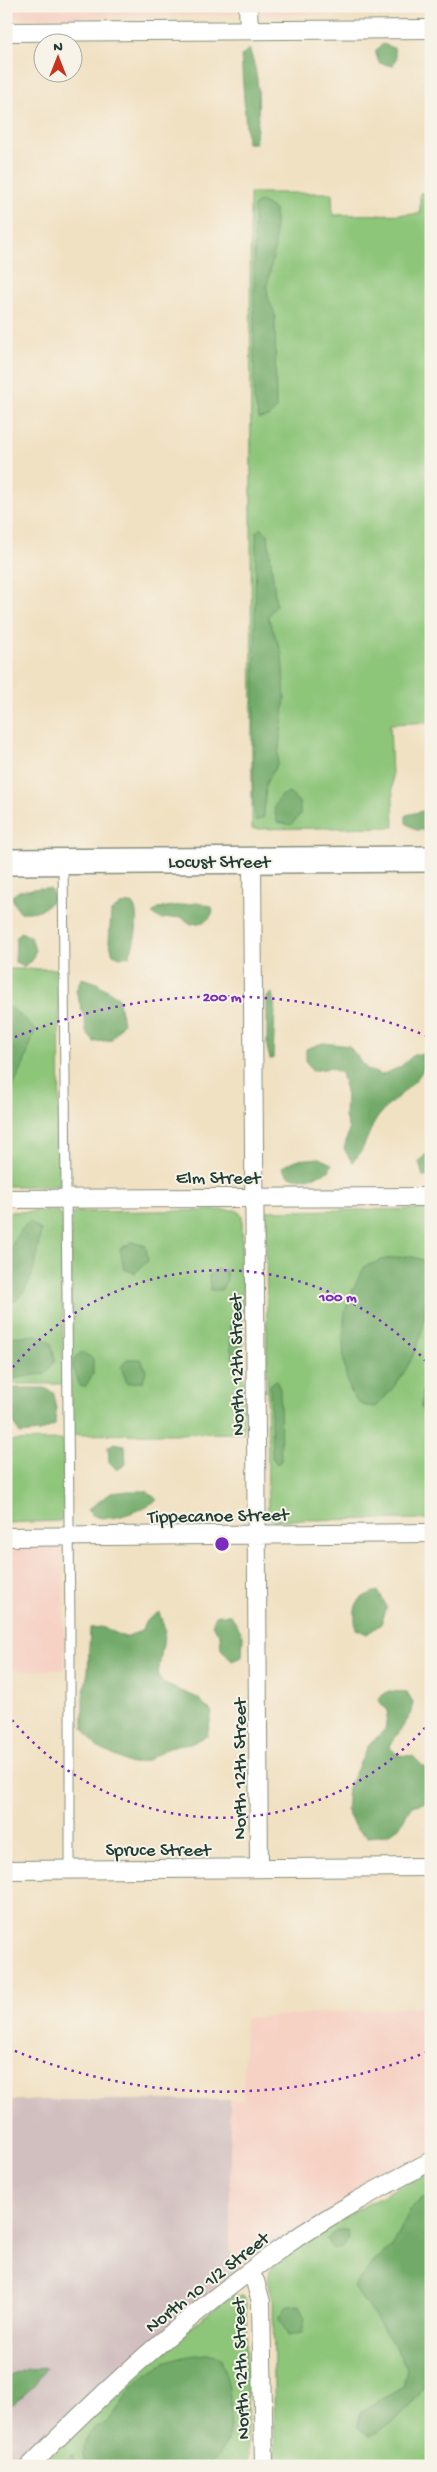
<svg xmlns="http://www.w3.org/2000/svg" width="437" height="2472" viewBox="0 0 437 2472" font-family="'Gochi Hand',sans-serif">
  <rect width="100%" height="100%" fill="#f7f3e8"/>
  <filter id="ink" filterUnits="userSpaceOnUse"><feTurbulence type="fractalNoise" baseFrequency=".02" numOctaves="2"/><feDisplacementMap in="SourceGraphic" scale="10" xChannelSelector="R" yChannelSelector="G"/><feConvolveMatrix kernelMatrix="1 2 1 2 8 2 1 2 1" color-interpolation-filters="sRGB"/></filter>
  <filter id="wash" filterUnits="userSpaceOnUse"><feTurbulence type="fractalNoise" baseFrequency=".0096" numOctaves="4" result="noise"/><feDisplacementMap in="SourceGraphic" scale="20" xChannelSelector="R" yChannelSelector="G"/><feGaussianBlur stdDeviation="1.12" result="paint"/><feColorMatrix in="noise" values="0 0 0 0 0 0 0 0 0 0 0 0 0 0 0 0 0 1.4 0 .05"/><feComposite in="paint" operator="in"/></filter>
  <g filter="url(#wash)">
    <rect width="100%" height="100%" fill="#f1e1c3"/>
    <path fill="#f6d2c5" d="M6,6H240L236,14L226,15L6,18Z
      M259,6H366V14L262,15Z
      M59,1547L63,1551L65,1670L6,1671V1548Z
      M431,2006V2152L376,2182L241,2269L230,2249V2100H243L245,2018Z"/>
    <path fill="#d1bfbf" d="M6,2100H230V2249L241,2269L107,2380L45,2437L18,2466H6Z"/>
    <path fill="#8dc579" stroke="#568156" d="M250,193H332L333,215L420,214V193H431V722L390,724L394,827L252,829Z
      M6,969H59L60,1184L58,1186H6Z
      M431,1209V1519L272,1520L268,1515L266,1211Z
      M236,1210L242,1215L244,1433L71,1435V1218L74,1212Z
      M57,1211L62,1217L63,1384H6V1212Z
      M63,1440L64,1515L60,1521L6,1523V1441Z
      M426,2175L431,2178V2466H275L273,2299C270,2289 266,2278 271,2269C278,2255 409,2177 426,2175Z
      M232,2295L242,2296L246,2303L248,2466H41L168,2344Z"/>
    <path fill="#72aa69" stroke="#48744e" d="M383,44L394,48L396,59L393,66L379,63L375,51Z
      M249,49C261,77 260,113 255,143H247L241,56Z
      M261,201L275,210V247L267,286L268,297L275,314L276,409L269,417L259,419L254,399V205Z
      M260,528L268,534L276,605L268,617L282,653L285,699L277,765L266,783L264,817L256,821L253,801L256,532Z
      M289,793L300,803V815L291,825L277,822L274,808L280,796Z
      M431,809V829L416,830L406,823V815Z
      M40,888L50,889L54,896C49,910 34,913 20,912L14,903L12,896L19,891Z
      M133,903C140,918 136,940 129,956L120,957L113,954L109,942L111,912L120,905Z
      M197,903L211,906L213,910C211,922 201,923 191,924L181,917L161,919L152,914L158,908Z
      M21,932L31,937L35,951L32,961L24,966L15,962L16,938Z
      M81,978L95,982L118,997L123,1023L111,1040L94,1042L86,1032L85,1020L76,991Z
      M272,993L275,1008L273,1059H270L267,1047V997Z
      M6,1008H12L35,1030L24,1064L6,1101Z
      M323,1043L349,1046L367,1069L381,1075L400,1067L415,1054L428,1055C423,1085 392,1096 376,1120C367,1134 364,1153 352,1162L344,1149L349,1130L345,1117L346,1090L341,1073L330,1068L312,1071L306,1060V1049Z
      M431,1152V1176L423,1177L419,1162L425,1155Z
      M319,1158L332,1164L329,1171C313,1177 291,1186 282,1167L296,1160Z
      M30,1222L41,1231C36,1257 35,1286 13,1303C0,1281 7,1236 30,1222Z
      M132,1242L146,1246L148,1261L135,1273L124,1269L120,1249Z
      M408,1256L423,1260C435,1315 417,1369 375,1407C371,1406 366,1407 363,1405C340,1395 342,1334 345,1313C348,1297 357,1281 365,1266L385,1259Z
      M217,1269L226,1271L227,1280L222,1290H210L209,1275Z
      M236,1315L240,1321V1366L236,1367C229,1351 229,1335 231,1318Z
      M37,1335L51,1343L55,1360L46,1373L6,1380V1337Z
      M82,1352L93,1359V1374L85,1387L80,1386L73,1367L74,1358Z
      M127,1359H141L146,1371L143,1382L127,1383L121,1367Z
      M276,1380L280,1389L281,1461L277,1464L272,1457L270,1385Z
      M430,1387L431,1415L425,1416L421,1406L422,1392Z
      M6,1388H45L54,1393L56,1410L55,1425L39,1432L20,1434L15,1426L12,1415L6,1412Z
      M114,1443L125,1445L126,1464L117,1470L109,1462L108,1447Z
      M128,1491H148L157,1500C142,1510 101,1529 87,1510L111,1493Z
      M378,1591L387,1607L381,1624L367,1634L356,1629C353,1606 354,1598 378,1591Z
      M159,1612L165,1630L158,1675L162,1683L198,1698L212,1712L207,1736L190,1744L169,1747L146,1761L131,1764L97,1747L83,1728V1697L88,1671L90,1628L102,1627L125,1637L141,1631L146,1621Z
      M216,1615H231L243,1635L242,1657L232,1661L221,1649L220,1635L212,1625Z
      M388,1691L407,1692L413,1702L410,1716L389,1747L398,1755L413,1756L431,1774V1798L427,1802L412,1806L399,1827L387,1835L368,1837L356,1829L346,1810L348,1788L368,1746L385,1729L388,1710L380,1704L379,1698Z
      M424,2197L430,2199L431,2202V2369C424,2398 395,2423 370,2436L358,2428L360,2412L403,2387L407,2368C392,2340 372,2314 354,2287L374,2262L392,2247L411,2208Z
      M336,2230H347L349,2236L344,2247L332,2248L326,2239Z
      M300,2305L305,2317L302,2333L288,2336L279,2318L287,2306Z
      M207,2354L220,2357C230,2383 236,2416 226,2444C223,2452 214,2458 211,2466H85C85,2458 82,2446 86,2439C91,2427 101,2428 109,2420C117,2412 122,2401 129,2392C149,2366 175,2356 207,2354Z
      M46,2368L34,2386L6,2410V2377L28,2369Z
      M74,2454L75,2466H59Z"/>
  </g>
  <g filter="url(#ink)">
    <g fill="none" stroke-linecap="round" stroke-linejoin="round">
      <g stroke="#888f7c" stroke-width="11">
        <path id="lane" d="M63,862L70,1632V1870"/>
      </g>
      <g stroke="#888f7c" stroke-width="20">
        <path id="street" d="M248,6L249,30
          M6,32L431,29
          M252,860L259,1868
          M6,1199L431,1197
          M6,1537L431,1533
          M6,1870L431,1867
          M248,2274L255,2281L261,2302L264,2466
          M30,2466C109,2385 194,2309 286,2245C332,2213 382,2187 431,2161"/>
      </g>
      <g stroke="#888f7c" stroke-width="28">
        <path id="secondary" d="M6,862L431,859"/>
      </g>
      <use href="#lane" stroke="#fff" stroke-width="9"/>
      <use href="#street" stroke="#fff" stroke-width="18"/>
      <use href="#secondary" stroke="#fff" stroke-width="25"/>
    </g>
  </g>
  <g fill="none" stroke="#7b2cbf" stroke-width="2.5" stroke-dasharray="2.5 5">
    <path d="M430 1722A274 274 0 0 1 8 1715M8 1373A274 274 0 0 1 430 1366"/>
    <path d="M427 2052A548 548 0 0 1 8 2048M8 1040A548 548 0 0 1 427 1036"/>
  </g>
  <g text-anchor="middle" stroke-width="4" stroke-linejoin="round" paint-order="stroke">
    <g font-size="19" fill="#1f3d34" stroke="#f7f3e8">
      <text x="219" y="867">Locust Street</text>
      <text x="218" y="1183">Elm Street</text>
      <text transform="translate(235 1365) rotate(-91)" y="7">North 12th Street</text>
      <text transform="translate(218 1514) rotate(-1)" y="7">Tippecanoe Street</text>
      <text transform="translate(238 1769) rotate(-90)" y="7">North 12th Street</text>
      <text x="158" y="1855">Spruce Street</text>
      <text transform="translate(206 2281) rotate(-38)" y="7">North 10 1/2 Street</text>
      <text transform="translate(239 2369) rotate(-92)" y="7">North 12th Street</text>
    </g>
  </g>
  <circle cx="222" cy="1544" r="8" fill="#7b2cbf" stroke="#f7f3e8" stroke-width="2.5"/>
  <g font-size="15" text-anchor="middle" font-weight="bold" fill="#7b2cbf" stroke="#f7f3e8" stroke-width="4" stroke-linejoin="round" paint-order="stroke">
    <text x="222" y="1001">200 m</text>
    <text x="338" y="1301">100 m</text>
  </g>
  <rect width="437" height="2472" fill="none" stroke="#f7f3e8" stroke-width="25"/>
  <g transform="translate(58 58)"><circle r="24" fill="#f7f3e8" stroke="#a1aaa0"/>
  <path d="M0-4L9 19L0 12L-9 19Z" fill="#c8321e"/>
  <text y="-8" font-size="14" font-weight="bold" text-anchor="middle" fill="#1f3d34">N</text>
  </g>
</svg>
